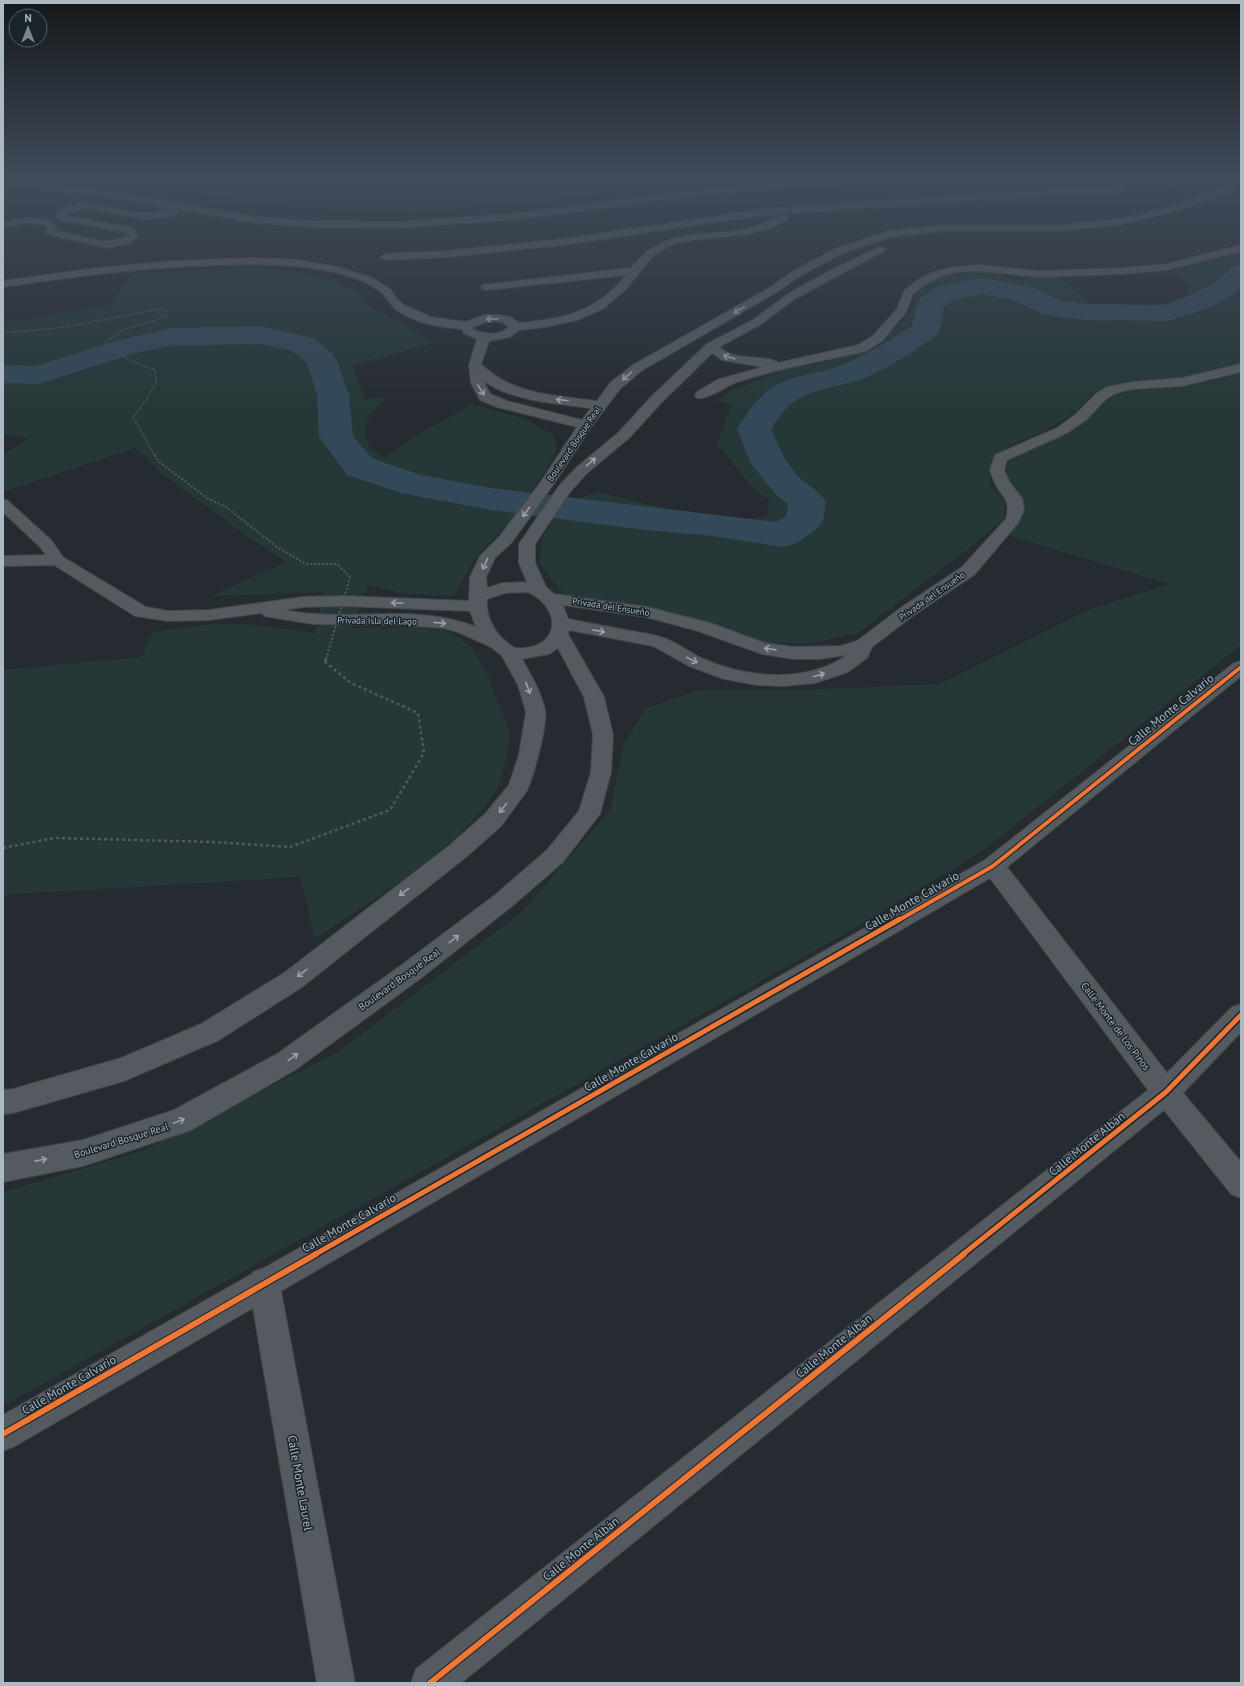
<svg xmlns="http://www.w3.org/2000/svg" width="1244" height="1686" viewBox="0 0 1244 1686" font-family="'PT Sans',sans-serif">
  <rect width="100%" height="100%" fill="#252b30"/>
  <path fill="#253837" d="M72,175H749L677,182L528,202L414,212L288,207L151,185Z
    M1125,175H1238V178L1222,187L1196,196Z
    M1238,250H1241V365L1202,375L1094,393L1076,412L1043,432L1015,443L993,457L990,485L1005,501L1004,519L968,549L858,633L812,643H763L652,609L564,595L539,563L543,535L567,502L597,492L682,512L749,520L767,516L769,500L754,489L717,444L732,405L719,401L729,392L761,379L784,370L823,362L881,342L912,311L915,291C926,284 936,276 949,272C967,267 987,271 1005,273L1006,279L1027,280L1028,276L1061,277L1094,307L1135,309L1175,300L1187,294L1189,284L1171,269L1210,261Z
    M254,266C290,272 327,274 359,293C363,296 366,301 369,305C374,308 380,312 385,315C401,324 417,331 431,344L352,365L365,399L387,397L372,413L364,427L370,448L384,458L409,440L472,404L526,419L554,436L557,449L546,470L508,525L484,547L472,563L454,596L402,593L368,585L352,628L412,627L447,630L472,648L489,678L511,735L500,784L488,803L456,838L404,879L315,939L300,877L3,895V670L141,657L153,632C172,630 190,626 208,625C244,621 280,628 315,633L323,592L211,596L286,562L248,537L162,474L135,448L3,492V455L29,438L3,435V323L109,305L131,274Z
    M1241,373V645L982,851L850,931L3,1406V1192L142,1151L338,1052L521,913L610,810L624,743L646,708L698,690H800L939,684L1085,611L1169,584L1004,534L1020,516L1007,480L1006,464L1028,448L1065,432L1094,414L1110,395L1135,388L1212,381Z"/>
  <g fill="none" stroke-linecap="round" stroke-linejoin="round">
    <path fill="#334858" fill-rule="evenodd" d="M1241,265V287L1234,294L1211,307L1168,321L1085,320L1053,316L1043,314L1016,301L983,294L956,299L944,307L940,330L936,336C914,351 892,366 867,377C845,386 814,388 795,401C784,408 778,419 771,429C779,448 787,466 802,480C811,487 819,492 826,501L823,521L817,529L797,543L783,547L704,535L645,530L491,510L401,493L347,475L319,437L317,395L307,363L293,351L260,344L170,346L136,353L38,384L3,383V365L36,366L116,341L170,328L260,326L313,338L332,353L336,359L349,395L353,436L373,459L421,475L491,488L776,522L786,516L788,504L776,495L750,462L737,429C747,414 757,397 773,387C791,375 817,374 837,367C864,357 888,341 912,326L917,304L921,298L938,286L948,284L983,278L1034,288L1059,300L1085,304L1165,305L1191,295L1216,282L1232,267Z"/>
    <g stroke="#42474b" stroke-width="2">
      <path id="minor" d="M874,175H933L929,178L757,189L700,195L511,220L398,228L310,227L257,223L107,197L3,183V177L107,191L257,217L310,221L398,222L511,214L729,186Z
        M1094,175H1105L1123,185L1124,190L1115,195L1071,194L764,215L563,245L446,257L385,260L380,257L385,254L446,251L563,239L764,209L1071,188L1116,189Z
        M1241,177V184L1232,190L1184,209L1118,225L1057,231H943L890,237L843,253L800,276L777,292L641,371L620,389L591,427L553,485L512,542L495,558L486,577L487,588L503,583L527,582L519,563V544L559,486L577,467L619,432L651,397L707,344L753,320L788,294L827,272L877,248L881,247L886,250L796,298L761,324L719,347C723,350 727,353 730,354C742,359 771,356 778,363L858,345L874,335L897,309L904,291L916,281L934,272L953,267L980,265L1039,271L1123,268L1167,264L1241,245V251L1167,270L1123,274L1039,277L980,271L957,272L942,276L924,285L913,294L906,312L882,341L866,351C823,361 779,368 737,382C725,386 708,400 697,398L695,395L697,392L717,380L763,367L722,360L712,353L661,403L629,438L587,473L570,492L535,544V563L546,587L554,594L647,607L710,623L765,643L793,647L841,646L857,641L902,607L962,567L1006,519C1011,501 1004,499 996,485C993,480 992,475 990,470L995,455L1057,428L1076,414L1097,393L1107,387L1132,382L1182,378L1241,364V372L1182,386L1132,389L1116,393L1106,399L1086,420L1067,433L1007,460L1004,470L1010,483L1022,498L1024,510L1018,523L974,575L914,615L872,647L867,658L848,672L815,683L785,686L757,685L724,679L689,666L653,646L569,630L568,634L604,697L613,735L611,772L600,814L563,862L511,907L421,978L295,1070L191,1130L83,1166L3,1182V1154L83,1140L174,1110L277,1054L403,964L495,895L547,850L579,811L591,772L593,735L584,697L558,648L549,654L522,659C531,675 541,692 545,710C548,723 533,780 526,792L501,826L466,857L302,987L219,1040L124,1081L13,1113L3,1114V1090L13,1089L121,1058L201,1024L284,973L450,845L485,814L509,785L519,755L526,712L518,685L502,656L491,647L458,632L444,628L400,625L313,624L270,617L264,616L262,613L209,620L168,621L141,617L135,616L54,565L3,566V556L46,555L39,546L3,512V499L8,501L51,540L63,557L146,607L168,611L209,610L303,597L344,596L469,601L470,577L480,556L500,536L540,483L577,427L497,407L480,400L471,383L469,365L477,339L464,333L462,329C440,327 417,324 398,311C391,306 388,299 382,293C370,282 353,277 338,273C300,264 260,264 220,265C147,267 75,276 3,287V281L87,269L172,261L256,258L298,260L338,267L372,278L390,289L398,300L404,305L431,317L465,322L485,315H499L510,317L519,323C563,319 597,312 626,275L486,290L482,289L481,287L482,285L631,268C667,224 702,239 750,228C760,226 779,214 787,216L789,218L787,220L768,229L749,234L692,240L676,243L667,247L653,256L625,290L603,309L577,320L545,327L519,330L510,337L489,341L481,364C512,395 557,396 597,401L610,383L633,365L769,288L792,272L835,249L889,231L943,225H1057L1118,219L1178,205L1226,186ZM492,321L502,322L509,327C499,336 485,335 473,329V327L483,323ZM483,380C509,401 559,404 591,408L582,420L507,401L490,394ZM528,592C563,608 561,651 515,648C498,639 485,619 487,599L505,593ZM563,605L646,617L698,631L762,654L793,659H819L847,655C806,684 745,678 701,658C689,652 677,643 664,638C653,634 642,633 631,631C610,627 589,623 568,619ZM344,606L470,611L476,627C416,602 347,623 284,610L303,607Z
        M82,203C104,204 124,213 146,213C155,213 173,207 179,213L174,216L144,219L92,209H82L67,213V216L133,228L138,236L130,243L108,248L47,234L45,232L48,229L45,225L27,223L3,227V223C19,217 35,217 52,221L57,231C78,235 109,248 128,235L126,232L63,221L58,218L57,212C64,206 73,205 82,203Z
        M1241,661V676L1007,867L1167,1073L1232,1007L1241,1004V1032L1183,1093L1241,1162V1198L1231,1194L1164,1110L461,1683H411L416,1669L1148,1090L990,878L281,1291L355,1683H317L253,1308L15,1446L3,1451V1415L252,1274L253,1272L264,1268L985,860L1234,663Z"/>
    </g>
    <path stroke="#53595d" stroke-width="1.5" stroke-dasharray="1.5 1.5" stroke-linecap="butt" d="M3,333L66,327L159,309L166,311L165,315L154,321L122,330L105,343L129,360L155,370L156,383L147,399L133,417L155,456"/>
    <path stroke="#53595d" stroke-width="2" stroke-dasharray="2 2" stroke-linecap="butt" d="M155,455L158,461L207,498L226,507L277,547L306,564H337L350,577"/>
    <path stroke="#53595d" stroke-width="2.5" stroke-dasharray="3 3" stroke-linecap="butt" d="M3,848L54,838L215,842L290,847L390,810L424,753L418,713L351,683L325,662"/>
    <use href="#minor" fill="#545a5f" fill-rule="evenodd"/>
    <path stroke="#53595d" stroke-width="2" stroke-dasharray="2 2" stroke-linecap="butt" d="M326,659L350,577"/>
    <path stroke="#53595d" stroke-width="2.5" stroke-dasharray="3 3" stroke-linecap="butt" d="M325,662L326,658"/>
    <g stroke="#19232a" stroke-width="6">
      <path id="cycleway-far2" d="M899,920L993,866L1241,667"/>
    </g>
    <g stroke="#19232a" stroke-width="8">
      <path id="cycleway-far1" d="M314,1255L900,919
        M962,1255L1166,1092L1241,1015"/>
    </g>
    <g stroke="#19232a" stroke-width="8">
      <path id="cycleway" d="M3,1434L316,1254
        M430,1683L964,1254"/>
    </g>
    <use href="#cycleway-far2" stroke="#f07635" stroke-width="4"/>
    <use href="#cycleway-far1" stroke="#f07635" stroke-width="5"/>
    <use href="#cycleway" stroke="#f07635" stroke-width="6"/>
  </g>
  <defs><path id="oneway-shaft" d="M-6 0H5M1.5-3L5.5 0L1.5 3" fill="none" stroke-width="1.6" stroke-linecap="round" stroke-linejoin="round"/></defs>
  <g stroke="#97a1aa">
    <use href="#oneway-shaft" transform="translate(739 310) rotate(150)"/>
    <use href="#oneway-shaft" transform="translate(492 319) rotate(179)"/>
    <use href="#oneway-shaft" transform="translate(729 357) rotate(-162)"/>
    <use href="#oneway-shaft" transform="translate(627 376) rotate(139)"/>
    <use href="#oneway-shaft" transform="translate(481 390) rotate(58)"/>
    <use href="#oneway-shaft" transform="translate(562 400) rotate(-173)"/>
    <use href="#oneway-shaft" transform="translate(591 462) rotate(-41)"/>
    <use href="#oneway-shaft" transform="translate(526 512) rotate(127)"/>
    <use href="#oneway-shaft" transform="translate(485 564) rotate(115)"/>
    <use href="#oneway-shaft" transform="translate(397 603) rotate(-177)"/>
    <use href="#oneway-shaft" transform="translate(440 623) rotate(6)"/>
    <use href="#oneway-shaft" transform="translate(599 631) rotate(11)"/>
    <use href="#oneway-shaft" transform="translate(770 649) rotate(-172)"/>
    <use href="#oneway-shaft" transform="translate(692 660) rotate(26)"/>
    <use href="#oneway-shaft" transform="translate(819 675) rotate(-16)"/>
    <use href="#oneway-shaft" transform="translate(528 688) rotate(69)"/>
    <use href="#oneway-shaft" transform="translate(503 808) rotate(128)"/>
    <use href="#oneway-shaft" transform="translate(404 892) rotate(143)"/>
    <use href="#oneway-shaft" transform="translate(454 939) rotate(-38)"/>
    <use href="#oneway-shaft" transform="translate(302 973) rotate(142)"/>
    <use href="#oneway-shaft" transform="translate(293 1057) rotate(-36)"/>
    <use href="#oneway-shaft" transform="translate(179 1121) rotate(-22)"/>
    <use href="#oneway-shaft" transform="translate(41 1160) rotate(-11)"/>
  </g>
  <linearGradient id="sky" x2="0" y2="1"><stop stop-color="#14181a"/><stop offset="0.43" stop-color="#404a59"/><stop offset="1" stop-color="#404a59" stop-opacity="0"/></linearGradient>
  <rect width="1244" height="411" fill="url(#sky)"/>
  <g text-anchor="middle" stroke-width="3" stroke-linejoin="round" paint-order="stroke">
    <g font-size="9" fill="#adb9c3" stroke="#19232a">
      <text transform="translate(574 444) rotate(-56)" y="3">Boulevard Bosque Real</text>
      <text transform="translate(932 596) rotate(-35)" y="3">Privada del Ensueño</text>
      <text transform="translate(611 607) rotate(9)" y="3">Privada del Ensueño</text>
      <text transform="translate(377 621) rotate(1)" y="3">Privada Isla del Lago</text>
    </g>
    <g font-size="10" fill="#adb9c3" stroke="#19232a">
      <text transform="translate(399 979) rotate(-36)" y="4">Boulevard Bosque Real</text>
      <text transform="translate(1116 1026) rotate(53)" y="4">Calle Monte de Los Pinos</text>
      <text transform="translate(121 1140) rotate(-17)" y="4">Boulevard Bosque Real</text>
    </g>
    <g font-size="12" fill="#adb9c3" stroke="#19232a">
      <text transform="translate(1171 710) rotate(-39)" y="4">Calle Monte Calvario</text>
      <text transform="translate(912 901) rotate(-30)" y="4">Calle Monte Calvario</text>
      <text transform="translate(631 1062) rotate(-30)" y="4">Calle Monte Calvario</text>
      <text transform="translate(1087 1144) rotate(-39)" y="4">Calle Monte Albán</text>
      <text transform="translate(349 1223) rotate(-30)" y="4">Calle Monte Calvario</text>
      <text transform="translate(834 1346) rotate(-39)" y="4">Calle Monte Albán</text>
      <text transform="translate(69 1385) rotate(-30)" y="4">Calle Monte Calvario</text>
      <text transform="translate(300 1483) rotate(80)" y="4">Calle Monte Laurel</text>
      <text transform="translate(581 1549) rotate(-39)" y="4">Calle Monte Albán</text>
    </g>
  </g>
  <rect width="1244" height="1686" fill="none" stroke="#adb9c3" stroke-width="8"/>
  <g transform="translate(28 28)"><circle r="19" fill="#19232a" stroke="#545f67"/>
  <path d="M0-3L7 15L0 10L-7 15Z" fill="#7d8790"/>
  <text y="-6" font-size="11" font-weight="bold" text-anchor="middle" fill="#adb9c3">N</text>
  </g>
</svg>
